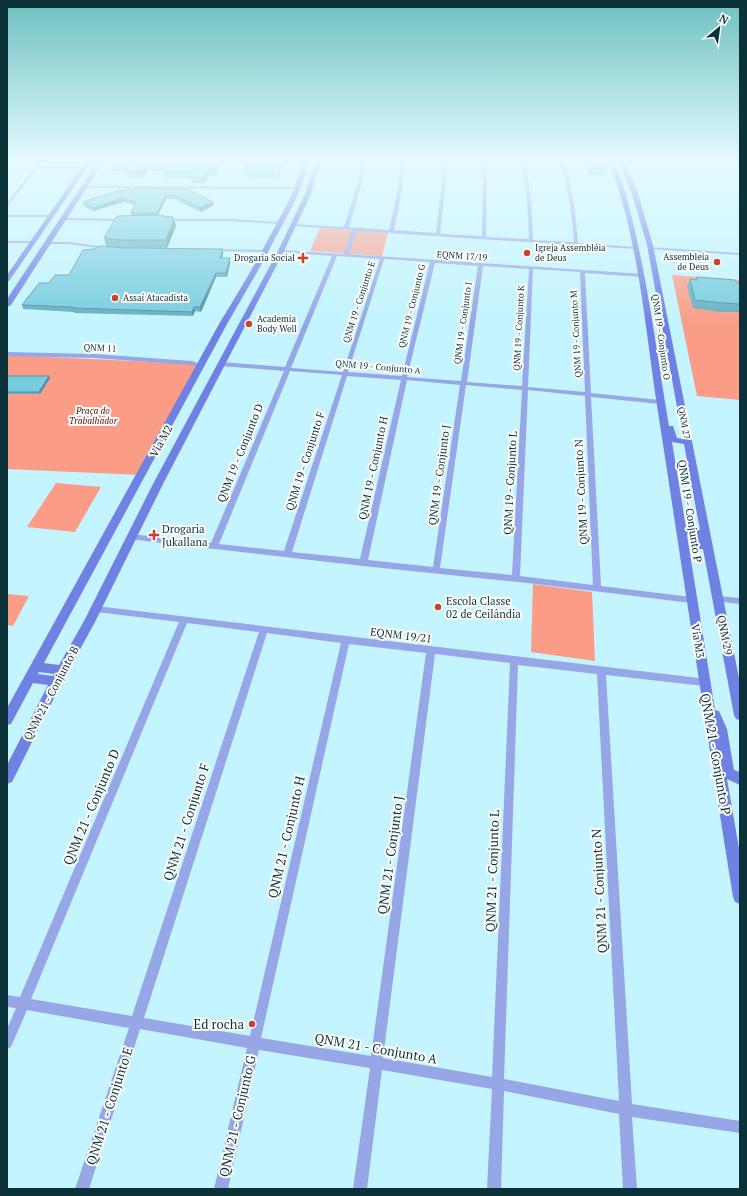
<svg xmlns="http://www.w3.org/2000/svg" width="747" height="1196" viewBox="0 0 747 1196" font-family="'PT Serif',serif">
  <rect width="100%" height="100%" fill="#c3f4ff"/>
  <path fill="#fb9c87" d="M320,228L388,233L382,256L310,251Z
    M672,275L740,280V400L697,396Z
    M7,355L196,364L199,366L141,475L7,469Z
    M56,483L101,487L75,532L27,527Z
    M533,584L592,592L595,661L531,652Z
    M7,594L29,596L13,626L7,625Z"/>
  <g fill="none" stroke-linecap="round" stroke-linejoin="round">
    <path fill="#96a6e7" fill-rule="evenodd" d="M42,158H46L40,166H85L87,167L85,168H38L7,207V203Z
      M361,158H365L363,179L349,227L389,230L398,190L401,158H405L402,190L394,230L436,233L442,180L440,158H444L446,180L440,234L482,236L483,184L481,158H485L487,184L486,237L529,239L527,199L521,158H525L531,199L533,240L574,242C572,214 568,186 559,158H563C572,185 576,214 578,243L637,247V249H635L357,231L349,254L644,274V276L642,277L585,273L591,393L660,400L663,402L660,404L591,397L601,586L691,597L695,600L694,602L691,603L528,583L363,566L128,539L127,537L131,534L211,543L284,371L221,366L218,364L221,362L285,367L332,256L281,252L279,251L281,250L344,254L352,230L292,226L290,225L292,224L344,227L359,179ZM337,256L380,259L343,372L291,368ZM384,259L430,262L402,376L348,372ZM435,263L478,266L461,381L407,377ZM483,266L529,269L522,386L467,382ZM533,269L580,272L585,392L528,387ZM290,371L342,375L284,551L219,544ZM347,376L401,380L360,559L292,552ZM407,380L460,385L433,567L368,560ZM466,385L522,390L512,575L440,568ZM528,390L585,396L593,585L520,576Z
      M84,186L298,187L300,188L298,189L83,188L82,187Z
      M7,215H51L53,216L51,217H7Z
      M63,218L125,219L127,220L125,221L61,220V219Z
      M164,219H231L280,222L282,223L280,224L231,221H162V220Z
      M7,241H33L35,242L33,243H7Z
      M45,242H68L106,247L108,248L106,249L68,244H45Z
      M649,247L740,253V255L651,249H649Z
      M212,249L266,250L268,251L266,252L214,251L212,250Z
      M7,352L94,354L192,361L205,366L202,368L192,365L94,358L7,356Z
      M718,596L740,598V604L715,601L714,599L715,597Z
      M96,606L707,679L708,682L707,685L704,686L606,675L632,1104L740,1121V1133L632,1117L637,1189H623L619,1114L504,1091L501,1189H487L492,1089L382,1070L367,1189H353L370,1068L259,1050L228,1189H214L247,1048L140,1029L89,1189H75L129,1028L27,1010L11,1047L7,1049V1029L16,1008L7,1007V995L20,997L179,622L96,612L93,611L92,609L93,607ZM187,623L259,632L132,1016L31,999ZM267,633L341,643L250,1036L144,1018ZM349,644L426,653L371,1056L261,1038ZM435,654L510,663L492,1077L383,1058ZM518,665L597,674L619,1101L504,1079Z"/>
    <path fill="#6f81e3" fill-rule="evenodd" d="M88,158H94L9,281L7,282V275Z
      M100,158H106L11,305L7,307V299Z
      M303,158H309L306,173L295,201L260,267L227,324L44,663L59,665L84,621L153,484L278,251L305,194L316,158H322L311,194L284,251L163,484L95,622L61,684L12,782L7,784V765L48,685L33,683L11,724L7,725V708L219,324C237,294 255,265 271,234C285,209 298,186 303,158ZM39,672L54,674L53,676L38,674Z
      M607,158H613C626,189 633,221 640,254C652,311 659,369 669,426H673L677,438L683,439L647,245L632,194L617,158H623L638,194L653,245L740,683V720L736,719L734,715L703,549H698L694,536L690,534L687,535L715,710L719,711L727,729L734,770L740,772V785L727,779L740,854V904L735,902L733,897C707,736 683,574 658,412C645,330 639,235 607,158ZM672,442L684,444L700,530L692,527H686Z"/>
  </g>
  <path fill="#66afc0" d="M190,158L188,162L219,167L216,176H208L205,183H192L191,178H165L164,172V171H147L144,177H127L126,172L127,171H112L111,165Z
    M284,158L279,177H246L245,173Z
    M588,158L608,165L606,175H589L586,168Z
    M187,189L214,205L201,212L174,199H166L158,215L173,217L176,226L167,248H124L106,246L104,238L131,215V213L135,205L123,202L93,211L84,206L83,202L122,191Z
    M123,248L223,253L222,258H230V263L227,277H216L201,312L195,311L193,316L74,313V312L23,309L22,305L49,283L69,275Z
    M697,277L740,283V312H720L693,308L687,287L690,279L696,280Z
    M7,376L50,378L40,394H7Z"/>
  <path fill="#538f9c" d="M187,158H190L186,167L185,162Z
    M282,158H284L279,177V173Z
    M218,162L219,167L216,176L215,170Z
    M146,165L147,171L144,177L143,172Z
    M208,170V176L205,183V178Z
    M166,195V199L157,217V213Z
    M122,198L123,202L93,211V208Z
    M213,202L214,205L201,212L200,208Z
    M173,217L176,226L167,248L166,240Z
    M223,249V253L221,263L220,258Z
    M230,258V263L227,277L226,273Z
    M216,273V277L201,312L200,307Z
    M194,307L195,311L193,316L192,312Z
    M49,376L50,378L40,394L39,392Z"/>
  <path fill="#77ccdf" stroke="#538f9c" d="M116,158H187L185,162H218L215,170H208L205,178H191L193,172H164L167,165H146L143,172H126L130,165H111Z
    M250,158H282L279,173H245Z
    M588,158H605L608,165H591Z
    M135,188L187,189L213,202L200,208L174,195H166L157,213H131L136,202L122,198L93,208L83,202L120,190L122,191L129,189L134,190Z
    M154,215L173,217L172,219H174L166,240H122L104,238L117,216Z
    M100,246L123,248L223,249L220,258H230L226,273H216L200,307H194L192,312L73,308V307L22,305L39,283H49L55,275H69L83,250L94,249Z
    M697,277L735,280L737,283H740V304L723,303L695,300L690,279L697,280Z
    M7,376H49L39,392H7Z"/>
  <linearGradient id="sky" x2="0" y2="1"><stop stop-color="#6ec0c1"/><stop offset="0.49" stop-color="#e4faff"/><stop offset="1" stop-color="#e4faff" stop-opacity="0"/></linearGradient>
  <rect width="747" height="325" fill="url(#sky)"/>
  <g fill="#cd4226" stroke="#fff" stroke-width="1.5">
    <circle cx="527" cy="253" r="4"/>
    <path d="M301 252h4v4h4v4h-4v4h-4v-4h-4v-4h4z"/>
    <circle cx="717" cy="262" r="4"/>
    <circle cx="115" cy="298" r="4"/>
    <circle cx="249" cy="324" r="4"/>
    <path d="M152 529h4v4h4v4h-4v4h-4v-4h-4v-4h4z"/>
    <circle cx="438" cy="607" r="4"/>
    <circle cx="252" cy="1024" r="4"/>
  </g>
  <g text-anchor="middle" stroke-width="4" stroke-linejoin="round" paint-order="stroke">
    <g font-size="9" fill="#0b3139" stroke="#fff" text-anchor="start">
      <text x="535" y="251">Igreja Assembléia<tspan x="535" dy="10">de Deus</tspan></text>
      <text x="709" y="260" text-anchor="end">Assembleia<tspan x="709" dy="10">de Deus</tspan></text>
      <text x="295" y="261" text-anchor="end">Drogaria Social</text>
      <text x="123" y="301">Assaí Atacadista</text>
      <text x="257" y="322">Academia<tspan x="257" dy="10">Body Well</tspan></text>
    </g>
    <g font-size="9" fill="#0b3139" stroke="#fff">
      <text transform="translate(462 256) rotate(4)" y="3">EQNM 17/19</text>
      <text transform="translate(359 302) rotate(-72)" y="3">QNM 19 - Conjunto E</text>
      <text transform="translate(412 306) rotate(-76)" y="3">QNM 19 - Conjunto G</text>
      <text transform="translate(463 323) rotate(-82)" y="3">QNM 19 - Conjunto I</text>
      <text transform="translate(519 328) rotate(-87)" y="3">QNM 19 - Conjunto K</text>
      <text transform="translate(576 334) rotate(-93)" y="3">QNM 19 - Conjunto M</text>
      <text transform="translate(661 337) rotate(82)" y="3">QNM 19 - Conjunto O</text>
      <text transform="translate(100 348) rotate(3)" y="3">QNM 11</text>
      <text transform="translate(378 367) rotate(5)" y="3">QNM 19 - Conjunto A</text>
      <text transform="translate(684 423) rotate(79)" y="3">QNM 27</text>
    </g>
    <g font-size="9" font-style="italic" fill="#5a0d00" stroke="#fff">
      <text x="93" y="414">Praça do<tspan x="93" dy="10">Trabalhador</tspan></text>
    </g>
    <g font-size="11" fill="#0b3139" stroke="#fff">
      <text transform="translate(161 441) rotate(-61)" y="4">Via M2</text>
      <text transform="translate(240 453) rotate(-68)" y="4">QNM 19 - Conjunto D</text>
      <text transform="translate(305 461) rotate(-72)" y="4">QNM 19 - Conjunto F</text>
      <text transform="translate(373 468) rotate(-78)" y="4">QNM 19 - Conjunto H</text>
      <text transform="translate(439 475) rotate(-82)" y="4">QNM 19 - Conjunto J</text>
      <text transform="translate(510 483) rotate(-87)" y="4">QNM 19 - Conjunto L</text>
      <text transform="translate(581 492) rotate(-93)" y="4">QNM 19 - Conjunto N</text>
      <text transform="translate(690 511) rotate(81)" y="4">QNM 19 - Conjunto P</text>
      <text transform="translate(401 635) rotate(7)" y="4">EQNM 19/21</text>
      <text transform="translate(725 635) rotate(79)" y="4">QNM 29</text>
      <text transform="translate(698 641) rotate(81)" y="4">Via M3</text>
      <text transform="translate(51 693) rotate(-62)" y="4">QNM 21 - Conjunto B</text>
    </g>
    <g font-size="11" fill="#0b3139" stroke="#fff" text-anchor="start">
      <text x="162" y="533">Drogaria<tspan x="162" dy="13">Jukallana</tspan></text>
      <text x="446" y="605">Escola Classe<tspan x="446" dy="13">02 de Ceilândia</tspan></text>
    </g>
    <g font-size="13" fill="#0b3139" stroke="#fff">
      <text transform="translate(716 754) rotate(80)" y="5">QNM 21 - Conjunto P</text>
      <text transform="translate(91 807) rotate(-67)" y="5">QNM 21 - Conjunto D</text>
      <text transform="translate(186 822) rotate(-72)" y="5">QNM 21 - Conjunto F</text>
      <text transform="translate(286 837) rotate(-77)" y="5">QNM 21 - Conjunto H</text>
      <text transform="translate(390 855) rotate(-82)" y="5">QNM 21 - Conjunto J</text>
      <text transform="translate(492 871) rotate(-88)" y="5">QNM 21 - Conjunto L</text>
      <text transform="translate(599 891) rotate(-93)" y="5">QNM 21 - Conjunto N</text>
      <text transform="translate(376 1048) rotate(10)" y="5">QNM 21 - Conjunto A</text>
      <text transform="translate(109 1106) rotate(-72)" y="5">QNM 21 - Conjunto E</text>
      <text transform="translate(237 1116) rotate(-77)" y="5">QNM 21 - Conjunto G</text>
    </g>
    <g font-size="13" fill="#0b3139" stroke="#fff" text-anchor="end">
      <text x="244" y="1029">Ed rocha</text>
    </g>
  </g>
  <rect width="747" height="1196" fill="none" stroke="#0b3139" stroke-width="16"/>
  <g transform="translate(719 28) rotate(29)" stroke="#ffffff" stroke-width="3" paint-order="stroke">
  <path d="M0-3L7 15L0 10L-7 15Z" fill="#0b3139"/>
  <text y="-6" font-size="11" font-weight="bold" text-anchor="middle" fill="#0b3139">N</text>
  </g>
</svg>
